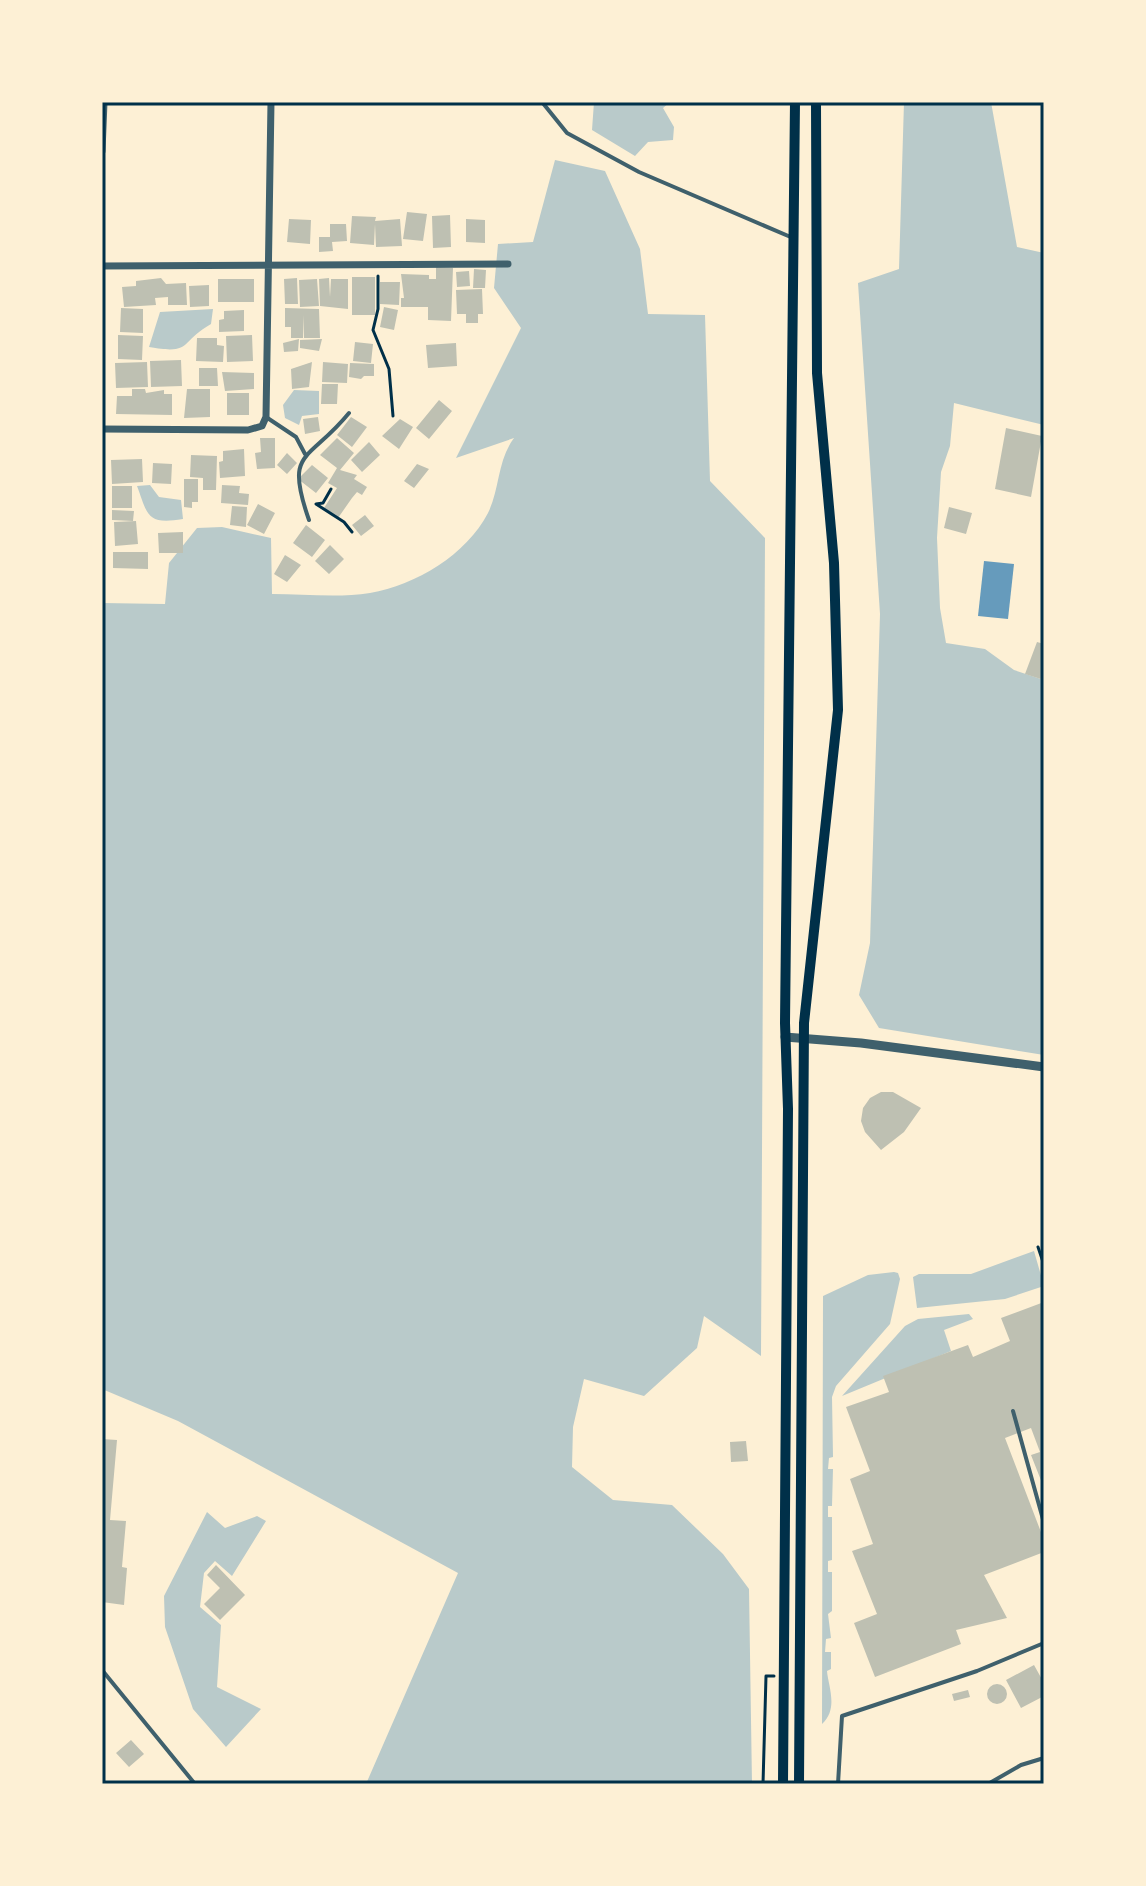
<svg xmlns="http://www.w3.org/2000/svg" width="1146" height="1886" viewBox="0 0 1146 1886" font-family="'Fira Sans Condensed',sans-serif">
  <rect width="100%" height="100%" fill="#fdf0d5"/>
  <path fill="#b9caca" d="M594,102H670L663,108L674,127L673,140L648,142L635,156L592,130Z
    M904,102H991L1017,247L1044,253V425L954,403L950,446L941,472L937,538L940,608L946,643L985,649L1014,670L1044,680V1055L879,1028L859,995L870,943L880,614L858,283L899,269Z
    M555,160L605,171L640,249L648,314L705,315L710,481L765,538L761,1356L704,1316L697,1348L644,1396L584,1379L573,1427L572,1467L613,1500L672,1505L723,1554L749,1589L752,1784H366L458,1573L178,1421L102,1389V603L165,604L169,563L197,528L222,527L271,538L272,594C303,594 339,598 370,593C416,585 466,555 488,513C500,489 497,461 514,438L456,458L521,328L494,288L498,244L533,242Z
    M213,309L211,324C179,342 193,355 149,347L160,312Z
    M294,390L319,391V414L302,416L299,425L285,418L283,405Z
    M150,485L159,497L181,500L183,519C146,525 148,515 137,486Z
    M1034,1251L1044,1286L1005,1299L917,1308L913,1277L919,1274H971Z
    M894,1272L898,1273L900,1279L890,1324L836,1386L832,1397L833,1457L829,1458L828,1469H833L832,1506H828V1517H832V1560L828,1561V1572H832V1611L828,1614L831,1638L826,1639L825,1652H831V1669L827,1671C828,1685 839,1709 822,1724L823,1296L868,1275Z
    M969,1314L973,1319L944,1330L951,1351L842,1396L905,1326L918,1319Z
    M207,1512L225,1528L257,1516L266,1521L232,1576L215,1561L204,1573L200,1607L221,1625L217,1687L261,1709L226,1747L193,1709L165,1627L164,1596Z"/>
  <path fill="#669bbc" d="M984,561L1014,564L1008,619L978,616Z"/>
  <path fill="#bec0b2" d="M407,212L427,214L423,241L403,239Z
    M450,215L451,247L433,248L432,216Z
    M352,216L376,217L375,221L400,219L402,246L376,247L375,224L374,245L350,243Z
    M289,219L311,220L310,244L287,242Z
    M466,219L485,220V243L466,242Z
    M330,224H346L347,241L332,242L333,251L319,252V237H330Z
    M436,267L453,268L451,321L428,320V307H401V298H404L401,274L429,275V279H436Z
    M474,269L486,270L485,288H473Z
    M469,271L470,286L457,287L456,272Z
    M352,277H375V315H352Z
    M161,278L166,284L186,283L187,305H168V297L155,298L156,305L124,307L122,287L136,286V281Z
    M297,278L298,304H285L284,279Z
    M329,278L330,297L331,279H348V309L320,306L319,279Z
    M218,279H254V302H218Z
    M317,279L319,306L300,307L299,280Z
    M380,282H400L399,305L380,304Z
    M209,285V306L190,307L189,286Z
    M482,289L483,314H478V323H466V314H457L456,290Z
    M384,307L398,310L394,330L380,327Z
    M121,308L143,309V333L120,332Z
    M285,308L319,309L320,338H304L303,315V338H291V327H285Z
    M244,310V331L219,332V320L224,319V311Z
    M118,335L143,336L142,360L118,359Z
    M252,335L253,361L227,362L226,336Z
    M197,338H217V345L224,346L223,362L196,361Z
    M299,339L298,351L284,352L283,343Z
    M322,339L319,351L300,348V340Z
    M355,342L373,344L371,363L353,361Z
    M456,343L457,366L428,368L426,345Z
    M181,360L182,386L151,387L150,361Z
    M147,362L148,387L116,388L115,363Z
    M312,362L309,387L292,389L291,369Z
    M323,362L348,364L347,383L322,382Z
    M350,363L374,364V376H364L361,379L349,377Z
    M199,368H217L218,386H199Z
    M222,372L254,373V389L225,391Z
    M322,384H338L337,404H321Z
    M132,389H145L146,393L164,390V394H172V415L116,414L117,396H132Z
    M187,389H210V417L184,418Z
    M227,393H249V415H227Z
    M439,400L452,411L429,439L416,428Z
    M318,417L320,431L305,434L303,419Z
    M351,417L367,427L352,447L337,435Z
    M400,419L413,427L399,449L382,436Z
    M1006,428L1042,436L1031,497L995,489Z
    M260,438H275V468L257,469L255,453L261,452Z
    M337,438L354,453L340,470L357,475L354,479L367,487L362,495L357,492L352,498L338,518L324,508L337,488L328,483L337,468L320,455Z
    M369,442L380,455L362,472L351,460Z
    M244,449L245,476L220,478L219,462L223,461V451Z
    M287,453L297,463L287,474L277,465Z
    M191,455L217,456L216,490H203V478L190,477Z
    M142,459L143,482L112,484L111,460Z
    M153,463L172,464L171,484L152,483Z
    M417,464L429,469L414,488L404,481Z
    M312,465L328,478L316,493L298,479Z
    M184,479H198V502H192V508L184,507Z
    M222,485L240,486L239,493L249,494L248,505L221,503Z
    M112,486H132V508H112Z
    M258,504L275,513L264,534L247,525Z
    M232,506L247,507L246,527L230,525Z
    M949,507L972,513L966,534L944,528Z
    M112,510L134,511L133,521L112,520Z
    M365,515L374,526L361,536L352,525Z
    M136,521L138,544L115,546L114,522Z
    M306,525L325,540L312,557L293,543Z
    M183,532V553H159L158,533Z
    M330,545L344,559L329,574L315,561Z
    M113,552H148V569L113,568Z
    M285,555L301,565L287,582L274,574Z
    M1037,642L1044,644V680L1025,674Z
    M881,1092H893L921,1108L904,1132L881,1150L865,1132L861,1121L863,1108L870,1098Z
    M1044,1302V1488L1031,1455L1040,1452L1031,1428L1005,1438L1044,1540V1552L984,1575L1007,1618L956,1630L961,1644L875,1677L854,1623L877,1614L852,1551L873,1544L850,1479L870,1471L846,1407L889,1392L883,1376L968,1345L973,1357L1010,1341L1001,1318Z
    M102,1439L117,1440L110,1520L126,1521L122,1567L127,1568L124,1605L102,1602Z
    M746,1441L748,1461L731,1462L730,1442Z
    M216,1565L245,1595L220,1620L204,1604L220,1588L207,1575Z
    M1034,1665L1044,1683V1696L1021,1708L1006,1680Z
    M987 1694a10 10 0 1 1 20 0a10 10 0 1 1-20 0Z
    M968,1690L970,1697L954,1701L952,1694Z
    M131,1740L144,1754L129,1767L116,1753Z"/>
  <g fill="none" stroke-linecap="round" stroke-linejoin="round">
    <path stroke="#003049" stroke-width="3" d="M378,276V309L373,330L389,369L393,416
      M316,504L344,522L352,532
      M316,504L323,503L331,489
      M1038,1247L1044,1265
      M763,1784L766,1676H774"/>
    <path stroke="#3f606c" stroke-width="4" d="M542,102L567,133L639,172L793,238
      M266,417L296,437L305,454
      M309,520C284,449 308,463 349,413
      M1013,1411L1044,1523
      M102,1670L195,1784
      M838,1784L842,1716L977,1671L1044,1643
      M988,1784L1021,1765L1044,1758"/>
    <path stroke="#3f606c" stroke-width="7" d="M102,151L104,102
      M102,266L508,264
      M102,429L248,430L262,426L266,417L271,102"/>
    <path stroke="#3f606c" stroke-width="9" d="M785,1037L861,1043L1044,1067"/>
    <path stroke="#003049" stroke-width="10" d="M783,1784L788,1109L785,1023L795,102
      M799,1784L804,1023L838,710L834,563L817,373L816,102"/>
  </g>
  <rect width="1146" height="1886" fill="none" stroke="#fdf0d5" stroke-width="208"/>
  <rect x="104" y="104" width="938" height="1678" fill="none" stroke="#003049" stroke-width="3"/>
</svg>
